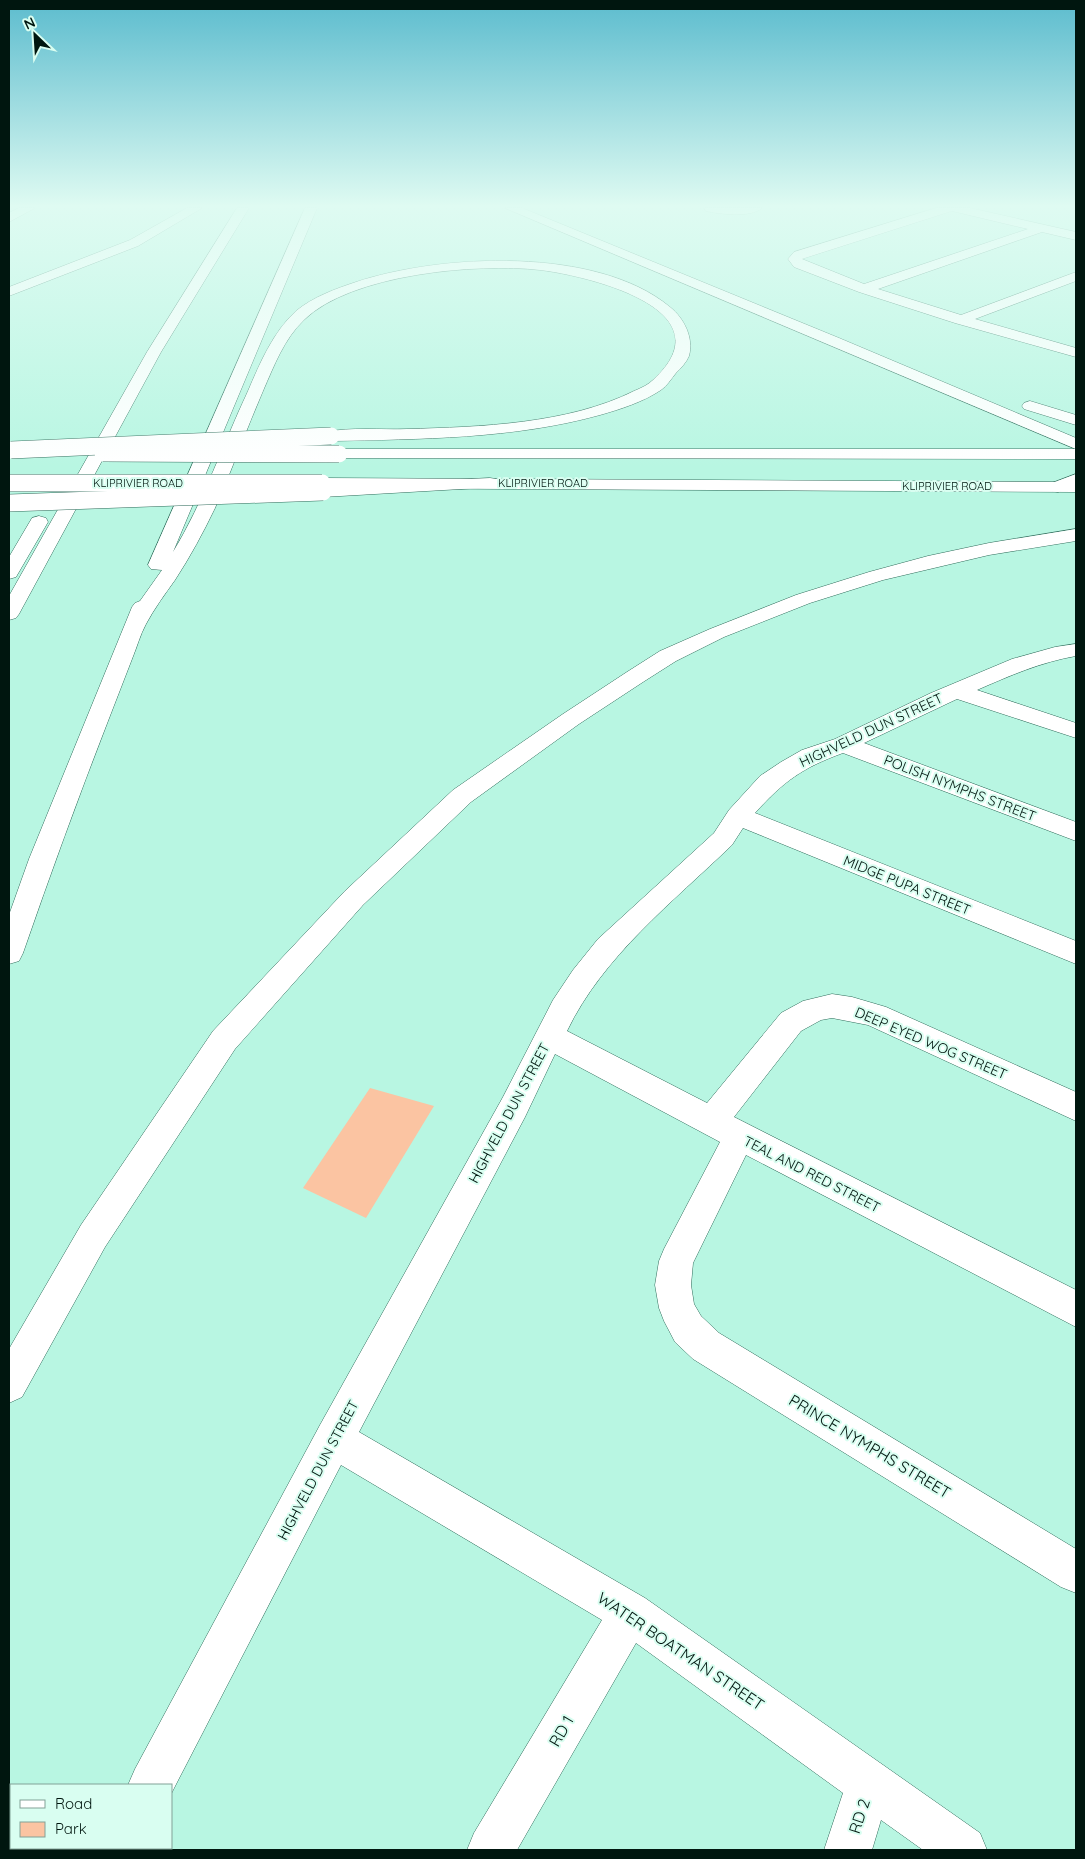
<svg xmlns="http://www.w3.org/2000/svg" width="1085" height="1859" viewBox="0 0 1085 1859" font-family="Quicksand,sans-serif">
  <rect width="100%" height="100%" fill="#b8f6e2"/>
  <path fill="#fbc4a2" d="M370,1088L434,1106L366,1218L303,1188Z"/>
  <g fill="none" stroke-linecap="round" stroke-linejoin="round">
    <g stroke="#316d5c" stroke-width="1">
      <path id="minor" d="M19,208H35L9,222V213Z
        M704,208H762C751,218 719,214 706,211Z
        M936,208H970L1076,232V240L1042,232L878,289L961,315L1076,272V281L975,319L1076,348V357L955,323L859,292L794,267L788,259L794,252ZM952,211L1028,229L864,284L802,259Z
        M1076,644V656C1041,662 1009,676 977,690L1076,723V738L957,699L864,743L1076,822V841L843,753C802,768 784,781 755,813L1076,941V964L743,828L732,845C673,902 603,956 567,1031L707,1103L781,1013L803,1001L832,994L852,997L886,1007L1076,1092V1121L868,1025L832,1018L821,1020L801,1031L734,1117L1076,1290V1327L746,1155L693,1263L691,1285L694,1304L701,1316L719,1333L1076,1549V1593L1061,1587L693,1359L675,1342L664,1321L659,1308L655,1285L659,1261L664,1249L720,1142L555,1054L525,1117L359,1432L645,1598L980,1833L987,1850H923L881,1820L872,1850H824L843,1793L636,1643L517,1850H467L474,1833L602,1620L341,1465L171,1794V1785H128L135,1769L320,1425L503,1097L553,1000L573,970L598,939L714,833L729,810L760,776L781,762L802,750L835,739L931,693L1012,659L1055,647Z
        M94,1848H142L141,1850H93Z"/>
    </g>
    <g stroke="#316d5c" stroke-width="1">
      <path id="secondary" d="M339,449H1076V459L333,458L330,454L333,450Z
        M322,478L1076,482V492L322,488L316,487L313,483L316,479Z"/>
    </g>
    <g stroke="#316d5c" stroke-width="1">
      <path id="motorway" d="M187,208H202L138,246L9,296V287L130,240Z
        M237,208H249L161,352L19,614L16,618L9,620V596L147,352Z
        M305,208H317L173,552C204,501 223,444 248,391C260,363 273,332 296,311C313,297 335,289 356,282C441,254 597,246 670,307C684,318 694,338 689,356C686,363 681,368 676,373C671,379 667,386 661,390C643,402 621,409 600,415C513,439 421,439 331,441L325,440L323,436L325,432C351,427 381,430 407,429C480,427 568,424 634,391C641,388 648,385 653,380C730,310 589,276 540,270C477,263 351,274 304,320C284,339 274,366 263,391C246,430 232,470 215,508C203,533 190,557 175,580C165,594 154,609 146,624C140,635 137,647 132,659C124,680 116,700 108,721C78,798 50,875 23,953L19,961L9,964V915L29,859L132,607L135,603L140,601L162,570L151,569L148,565Z
        M505,208H522L839,338L1076,438V449Z
        M1030,401L1076,415V425L1024,409L1022,406L1024,403Z
        M1076,474V485L1058,492L1052,491L1049,487L1052,483Z
        M490,478L496,479L499,483L496,487L323,497L317,496L314,492L317,488L323,487Z
        M39,516L46,518L48,522L16,577L9,579V557L32,518Z
        M1076,529V541L989,555L883,580L810,603L724,637L676,661L643,682L579,724L471,802L363,905L235,1049L105,1247L22,1397L9,1403V1349L81,1225L213,1031L345,891L453,790L563,714L627,672L660,651L710,629L796,595L869,572L928,556L989,543Z"/>
    </g>
    <use href="#minor" fill="#fff" fill-rule="evenodd"/>
    <use href="#secondary" fill="#fff" fill-rule="evenodd"/>
    <use href="#motorway" fill="#fff" fill-rule="evenodd"/>
    <g stroke="#316d5c" stroke-width="18" stroke-linecap="butt">
      <path id="secondary-bridge" d="M103,453L339,454
        M9,483H322"/>
    </g>
    <g stroke="#316d5c" stroke-width="18" stroke-linecap="butt">
      <path id="motorway-bridge" d="M11,450L331,436
        M9,503L323,492"/>
    </g>
    <use href="#secondary-bridge" stroke="#fff" stroke-width="17"/>
    <use href="#motorway-bridge" stroke="#fff" stroke-width="17"/>
  </g>
  <linearGradient id="sky" x2="0" y2="1"><stop stop-color="#5cbcce"/><stop offset="0.44" stop-color="#dffbf2"/><stop offset="1" stop-color="#dffbf2" stop-opacity="0"/></linearGradient>
  <rect width="1085" height="468" fill="url(#sky)"/>
  <g text-anchor="middle" stroke-width="4" stroke-linejoin="round" paint-order="stroke">
    <g font-size="11" fill="#00160f" stroke="#d9fef1">
      <text x="138" y="487">KLIPRIVIER ROAD</text>
      <text x="543" y="487">KLIPRIVIER ROAD</text>
      <text x="947" y="490">KLIPRIVIER ROAD</text>
    </g>
    <g font-size="14" fill="#00160f" stroke="#d9fef1">
      <text transform="translate(871 730) rotate(-25)" y="5">HIGHVELD DUN STREET</text>
      <text transform="translate(960 788) rotate(21)" y="5">POLISH NYMPHS STREET</text>
      <text transform="translate(907 885) rotate(22)" y="5">MIDGE PUPA STREET</text>
      <text transform="translate(931 1043) rotate(23)" y="5">DEEP EYED WOG STREET</text>
      <text transform="translate(509 1113) rotate(-62)" y="5">HIGHVELD DUN STREET</text>
      <text transform="translate(812 1174) rotate(27)" y="5">TEAL AND RED STREET</text>
      <text transform="translate(318 1470) rotate(-62)" y="5">HIGHVELD DUN STREET</text>
    </g>
    <g font-size="16" fill="#00160f" stroke="#d9fef1">
      <text transform="translate(870 1446) rotate(31)" y="6">PRINCE NYMPHS STREET</text>
      <text transform="translate(681 1651) rotate(34)" y="6">WATER BOATMAN STREET</text>
      <text transform="translate(561 1731) rotate(-60)" y="6">RD 1</text>
      <text transform="translate(859 1816) rotate(-72)" y="6">RD 2</text>
    </g>
  </g>
  <rect width="1085" height="1859" fill="none" stroke="#00160f" stroke-width="20"/>
  <rect x="10" y="1784" width="162" height="65" fill="#d9fef1" stroke="#82a197"/>
  <rect x="20" y="1800" width="25" height="8" fill="#ffffff" stroke="#82a197"/>
  <text x="55" y="1809" font-size="15" fill="#00160f">Road</text>
  <rect x="20" y="1822" width="25" height="15" fill="#fbc4a2" stroke="#82a197"/>
  <text x="55" y="1834" font-size="15" fill="#00160f">Park</text>
  <g transform="translate(35 35) rotate(335)" stroke="#d9fef1" stroke-width="4" paint-order="stroke">
  <path d="M0-4L9 19L0 12L-9 19Z" fill="#00160f"/>
  <text y="-8" font-size="14" font-weight="bold" text-anchor="middle" fill="#00160f">N</text>
  </g>
</svg>
